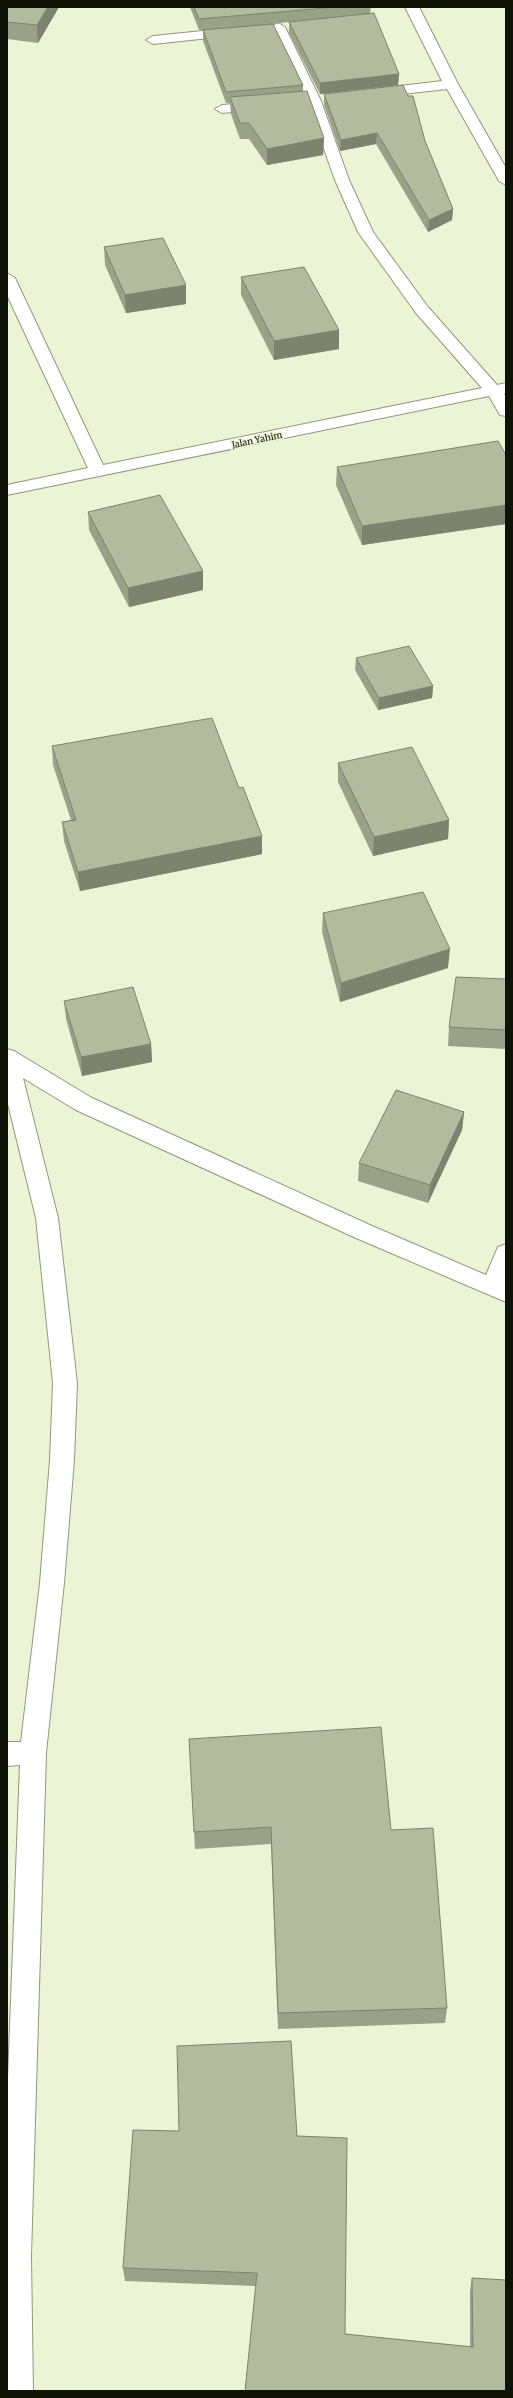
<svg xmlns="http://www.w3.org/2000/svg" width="513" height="2398" viewBox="0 0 513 2398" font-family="Merriweather,serif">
  <rect width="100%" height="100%" fill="#ebf4d5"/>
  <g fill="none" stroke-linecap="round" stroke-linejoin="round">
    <g stroke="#91987c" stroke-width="2">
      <path id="minor" d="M405,7H419L458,84L506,168V185L499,181L447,89L375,97L368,93L375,89L442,81Z
        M278,23L285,27L321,101L349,180L373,232L428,307L497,385L506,383V393H504L506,397V416L500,415L489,396L7,495V485L88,468L7,295V273L15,278L103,465L482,388L416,313L358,232L335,180L307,101L271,27Z
        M233,28L240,32L238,35L153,44L146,40L153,36Z
        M259,102L264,103L266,106L264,109L222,113L215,109L222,105Z
        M7,1049L14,1051L92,1098L372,1226L486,1275L498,1247L506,1244V1302L356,1238L76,1110L23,1078L58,1218L77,1383L74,1460L64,1583L46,1753L31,2256L33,2391H7V2104L20,1765L7,1766V1742H21L40,1583L50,1460L53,1383L36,1218L7,1100Z"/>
    </g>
    <use href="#minor" fill="#fff" fill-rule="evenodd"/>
  </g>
  <path fill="#9aa188" d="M7,7H59L38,43L7,39Z
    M190,7H371L370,14L399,74L398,85L320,94L289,33V22L273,24L303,85V92L324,138L323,155L267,165L249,139H240L231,114L230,103H226L203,41V30H199Z
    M324,94L425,141L453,209L452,220L428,232L376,144L340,151L324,105Z
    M104,247L186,304L126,313L105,265Z
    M241,277L339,349L274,360L241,295Z
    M506,455V524L362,545L336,485L337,467Z
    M88,512L203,571V590L129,607L89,530Z
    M356,658L433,686L432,698L378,710L355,670Z
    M52,746L262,854L80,891L64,841L62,822L71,820L53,765Z
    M338,763L449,820L448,839L373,856L338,782Z
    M323,913L448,968L340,1002L322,932Z
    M506,979V1049L448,1046L449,1027Z
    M64,1001L151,1044L152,1062L82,1076L66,1019Z
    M464,1112L462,1130L428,1203L358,1181L359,1163Z
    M189,1739L391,1830L447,2008L445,2023L278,2029L271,1844L195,1849Z
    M297,2136L345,2334L470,2347V2291L472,2278L506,2391H245L256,2286L125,2281L123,2268Z"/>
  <path fill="#7d836f" d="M48,7H59L38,43L37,25Z
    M399,74L398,85L320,94V83Z
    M377,133L376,144L340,151L341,140Z
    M324,138L323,155L267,165V149Z
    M453,209L452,220L428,232L429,220Z
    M186,285V304L126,313L125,295Z
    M339,330V349L274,360V341Z
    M506,505V524L362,545V526Z
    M203,571V590L129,607L128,588Z
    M433,686L432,698L378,710L379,698Z
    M449,820L448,839L373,856L374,837Z
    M262,836V854L80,891L78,872Z
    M450,949L448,968L340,1002L341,983Z
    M151,1044L152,1062L82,1076L81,1057Z
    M464,1112L462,1130L428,1203L430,1185Z"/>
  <path fill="#b3bb9e" stroke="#7d836f" d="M7,7H48L37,25L7,22Z
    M194,7H336L199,19Z
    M374,13L399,74L320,83L289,22Z
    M273,24L303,85L226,92L203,30Z
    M403,85L408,96H413L425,141L453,209L429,220L377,133L341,140L324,94Z
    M307,91L324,138L267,149L249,123H240L230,97Z
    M163,238L186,285L125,295L104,247Z
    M304,267L339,330L274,341L241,277Z
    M498,441L506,455V505L362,526L337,467Z
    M160,495L203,571L128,588L88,512Z
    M409,646L433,686L379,698L356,658Z
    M212,718L239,788L243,787L262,836L78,872L62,822L76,820L52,746Z
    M412,747L449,820L374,837L338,763Z
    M423,892L450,949L341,983L323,913Z
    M456,977L506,979V1030L449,1027Z
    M133,987L151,1044L81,1057L64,1001Z
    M396,1090L464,1112L430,1185L359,1163Z
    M381,1727L391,1830L433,1828L447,2008L278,2013L271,1827L194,1832L189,1739Z
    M291,2041L297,2136L347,2138L345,2334L473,2347L472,2278L506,2280V2391H245L257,2273L123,2268L133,2130L179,2131L177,2046Z"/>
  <g text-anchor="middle" stroke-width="3.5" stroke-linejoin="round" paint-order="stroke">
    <g font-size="9" fill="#101208" stroke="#ebf4d5">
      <text transform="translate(257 440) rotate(-12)" y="3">Jalan Yahim</text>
    </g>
  </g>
  <rect width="513" height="2398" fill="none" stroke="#101208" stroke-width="16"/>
</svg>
